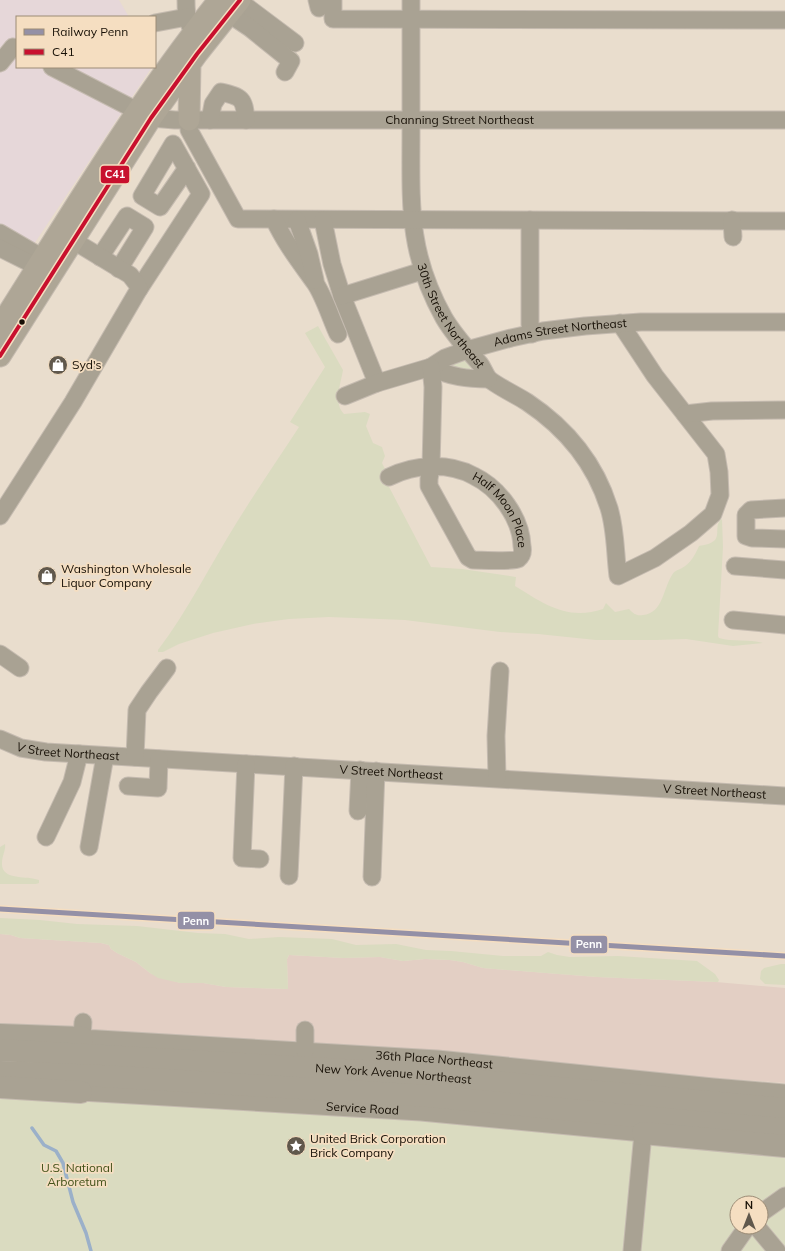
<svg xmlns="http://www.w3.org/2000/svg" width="785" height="1251" viewBox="0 0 785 1251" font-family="Mulish,sans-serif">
  <rect width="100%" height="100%" fill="#e9ddcd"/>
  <path fill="#e3cfc4" d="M0,934L11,935L20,938L101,943L109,945L111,949L117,953L136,962L150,973L180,983H203L226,987L288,989L287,959L289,955L343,958L380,957L403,961L425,959L450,960L463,962L483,968L597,977L716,982L785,988V1083L0,1027Z"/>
  <path fill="#e6d7d9" d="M0,0H119L129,17H17V67H152L34,244L0,224Z"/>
  <path fill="#dadbc0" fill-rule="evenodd" d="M318,326L343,370C341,383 333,403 344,414L365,412L370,414L366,426L373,443L382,447L385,456L382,463L386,471L388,485L431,567L462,569L516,577L515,586C544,604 568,621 603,609L606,603L615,612L629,609C634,614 636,616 643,615C663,613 663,589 672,575C674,571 678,570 682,568C691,563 695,555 699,546C704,545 711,544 715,540C720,534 714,524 722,519L723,547L718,636L719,638C733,642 749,639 763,643L733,646L686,639L656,640H596L538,634L500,632L405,620L329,617L289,619L253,624L213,633L179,644L163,652H158V650C189,609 210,565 237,522C257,490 278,459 299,427L290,422L325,367L305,333Z
    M465,359L471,366L470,370L452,367L450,365Z
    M5,844C6,850 2,856 2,863C1,880 25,876 35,879L39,880V883L36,884H0V847Z
    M0,918L40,920L77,924L137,926L198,933L225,934L249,939L279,937L332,939L356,945L396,944L426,950L451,951L503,956H541L548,952L557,955L570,957L618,956L697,961L715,974L719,980L718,982H716L597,977L483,968L463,962L450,960L425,959L403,961L380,957L343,958L289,955L287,959L288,989L226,987L203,983H180L158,978L150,973L136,962L117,953L111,949L109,945L101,943L20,938L11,935L0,934Z
    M781,964H785V985L765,984L760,979L761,971L764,968Z
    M0,1094L409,1118L785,1153V1251H0ZM737,1203H761V1227H737Z"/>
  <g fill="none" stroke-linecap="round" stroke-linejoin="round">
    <path stroke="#9bb0c9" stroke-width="3.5" d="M32,1128L44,1145L56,1151L63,1163L73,1202L86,1233L91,1251"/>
    <g stroke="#c5bbb0" stroke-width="19">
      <g id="minor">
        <path d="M186,0C186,19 188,26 200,40"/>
        <path d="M317,0L319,8"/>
        <path d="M333,0V19L785,20"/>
        <path id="s1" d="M411,0C411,44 411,87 411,131C411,203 407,252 444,318C454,335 467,349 480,364C483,368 485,374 488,378C493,384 518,396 527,402C566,428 595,463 609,508C616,531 615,553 618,576L655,558L691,533L713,514L720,495L719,472L716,454L655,376L620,323"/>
        <path d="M239,1L295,43"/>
        <path d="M229,14L250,28L291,61L285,72"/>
        <path d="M155,23L187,17"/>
        <path d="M0,63L13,47"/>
        <path id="s2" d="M52,67L151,118L175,120H785"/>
        <path d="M189,120V130L238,219L785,221"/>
        <path d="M210,120L213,104L221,92C242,97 244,98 246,120"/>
        <path d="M274,219C285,243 300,262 315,283C324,296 331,319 338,334"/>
        <path d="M297,220L309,254L315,280"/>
        <path d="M323,220L332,264L342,296L377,383"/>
        <path d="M530,220V324L532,334"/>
        <path d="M732,220L733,237"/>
        <path d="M0,233L53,264"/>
        <path d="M0,248L30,263"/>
        <path d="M100,257L127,216L145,227L119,269"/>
        <path d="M139,289L201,194L173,144L142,196L160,207L187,168"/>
        <path d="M342,296L422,271"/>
        <path d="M431,367C450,377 468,379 488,379"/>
        <path id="s3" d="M345,396L377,383L431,367L445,358L467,350L511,338L543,331L585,326L641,322H785"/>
        <path d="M685,414L712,411L785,410"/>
        <path id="s4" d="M389,477C415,464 448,462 474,476C499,488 521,518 522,546C523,551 523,555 518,559C512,562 481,560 473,560L468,557L429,486V479L431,467L433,387L431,367"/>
        <path d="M785,508L751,510L746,515V536L752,538L785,539"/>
        <path d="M0,516L73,402L139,289L137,284L130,275L74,241"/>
        <path d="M735,566L785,570"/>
        <path d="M733,620L785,625"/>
        <path d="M0,654L20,668"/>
        <path id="s5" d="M0,739L21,748L46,752L785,796"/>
        <path d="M135,757L137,710L149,692L167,668"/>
        <path d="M246,764L242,858L260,859"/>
        <path d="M497,778L496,736L500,671"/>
        <path d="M128,786L158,788L159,759"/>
        <path d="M358,811L360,770"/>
        <path d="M46,837L72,782L79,754"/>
        <path d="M89,847L105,756"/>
        <path d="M289,876L294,766"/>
        <path d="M372,877L376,771"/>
        <path id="s6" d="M83,1022L82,1038L437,1059L713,1087L785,1093"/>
        <path d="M305,1051V1030"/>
        <path id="s7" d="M81,1092L421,1112L643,1133L632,1251"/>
        <path d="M761,1213L785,1196"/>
        <path d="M757,1227L777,1251"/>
        <path d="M730,1251L747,1227"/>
      </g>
    </g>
    <g stroke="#c5bbb0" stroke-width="23">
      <path id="major" d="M189,120L190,64
        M0,326C70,216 137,102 219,0
        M0,356L151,118L197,54L240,0"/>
    </g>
    <g stroke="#c5bbb0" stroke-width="24">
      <g id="highway">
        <path d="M0,1035L82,1038"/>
        <path id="s8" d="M0,1050L397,1073L785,1109"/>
        <path d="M0,1072L102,1076L429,1096L696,1122L785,1129"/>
        <path d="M0,1087L81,1092"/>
        <path d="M643,1133L785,1146"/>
      </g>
    </g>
    <use href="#minor" stroke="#a9a293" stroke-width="17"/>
    <use href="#major" stroke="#aea696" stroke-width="21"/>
    <use href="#highway" stroke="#a9a293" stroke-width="22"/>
    <g stroke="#f5dec1" stroke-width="7">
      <path id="bus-1" d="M0,356L151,118L197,54L240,0"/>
    </g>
    <use href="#bus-1" stroke="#c8102e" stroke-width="4"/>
    <g stroke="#f5dec1" stroke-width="8">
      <path id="rail-1" d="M0,909L785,956"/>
    </g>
    <use href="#rail-1" stroke="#9490a6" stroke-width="5"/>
  </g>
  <defs>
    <g id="shop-disc" transform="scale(1)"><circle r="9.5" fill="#60584c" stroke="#f5dec1"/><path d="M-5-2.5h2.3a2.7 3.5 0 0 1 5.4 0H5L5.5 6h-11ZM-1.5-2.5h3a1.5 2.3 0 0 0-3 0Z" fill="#fff"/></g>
    <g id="sight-disc" transform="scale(1)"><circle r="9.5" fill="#60584c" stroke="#f5dec1"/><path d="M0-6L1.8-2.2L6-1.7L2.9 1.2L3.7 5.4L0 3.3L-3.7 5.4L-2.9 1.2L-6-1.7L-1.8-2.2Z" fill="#fff"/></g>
  </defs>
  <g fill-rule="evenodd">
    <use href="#shop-disc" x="58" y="365"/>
    <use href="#shop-disc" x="47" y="576"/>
    <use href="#sight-disc" x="296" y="1146"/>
  </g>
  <circle fill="#171006" stroke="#f5dec1" stroke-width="1.5" cx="22" cy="322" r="3.5"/>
  <g text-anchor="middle" stroke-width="3.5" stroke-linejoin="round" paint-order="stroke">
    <g font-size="12" fill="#171006" stroke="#f5dec1">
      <text dy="4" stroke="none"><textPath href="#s2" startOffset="420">Channing Street Northeast</textPath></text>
      <text dy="4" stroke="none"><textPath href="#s1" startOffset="325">30th Street Northeast</textPath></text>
      <text dy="4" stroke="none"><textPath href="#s3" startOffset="226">Adams Street Northeast</textPath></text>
      <text dy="4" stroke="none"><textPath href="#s4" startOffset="133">Half Moon Place</textPath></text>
      <text dy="4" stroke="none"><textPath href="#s5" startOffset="70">V Street Northeast</textPath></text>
      <text dy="4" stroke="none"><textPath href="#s5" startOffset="394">V Street Northeast</textPath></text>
      <text dy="4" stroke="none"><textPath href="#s5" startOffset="718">V Street Northeast</textPath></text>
      <text dy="4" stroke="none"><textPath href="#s6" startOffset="369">36th Place Northeast</textPath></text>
      <text dy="4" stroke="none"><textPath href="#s8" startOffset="394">New York Avenue Northeast</textPath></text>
      <text dy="4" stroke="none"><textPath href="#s7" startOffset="282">Service Road</textPath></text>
    </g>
    <g font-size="12" fill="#171006" stroke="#f5dec1" text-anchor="start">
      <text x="72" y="369">Syd's</text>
      <text x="61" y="573">Washington Wholesale<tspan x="61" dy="14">Liquor Company</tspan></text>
      <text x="310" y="1143">United Brick Corporation<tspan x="310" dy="14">Brick Company</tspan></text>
    </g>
    <g font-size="12" fill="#43521a" stroke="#f5dec1">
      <text x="77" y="1172">U.S. National<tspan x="77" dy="14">Arboretum</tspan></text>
    </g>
  </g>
  <g stroke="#f5dec1" stroke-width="1.5">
    <rect x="100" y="165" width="30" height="19" rx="4" fill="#c8102e"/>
    <rect x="177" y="911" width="38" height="19" rx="4" fill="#9490a6"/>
    <rect x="570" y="935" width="38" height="19" rx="4" fill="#9490a6"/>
  </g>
  <g font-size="11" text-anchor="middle" font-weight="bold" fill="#fff">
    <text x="115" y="178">C41</text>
    <text x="196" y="925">Penn</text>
    <text x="589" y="948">Penn</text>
  </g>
  <rect x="16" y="16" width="140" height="52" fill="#f5dec1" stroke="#9c8c76"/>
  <rect x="24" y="29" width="20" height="6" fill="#9490a6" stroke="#9c8c76"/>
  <text x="52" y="36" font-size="12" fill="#171006">Railway Penn</text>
  <rect x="24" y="49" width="20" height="6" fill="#c8102e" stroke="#9c8c76"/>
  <text x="52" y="56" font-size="12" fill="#171006">C41</text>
  <g transform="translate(749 1215)"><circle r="19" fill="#f5dec1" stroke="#9c8c76"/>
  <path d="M0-3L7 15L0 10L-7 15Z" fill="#60584c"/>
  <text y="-6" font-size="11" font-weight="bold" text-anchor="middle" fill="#171006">N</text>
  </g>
</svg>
